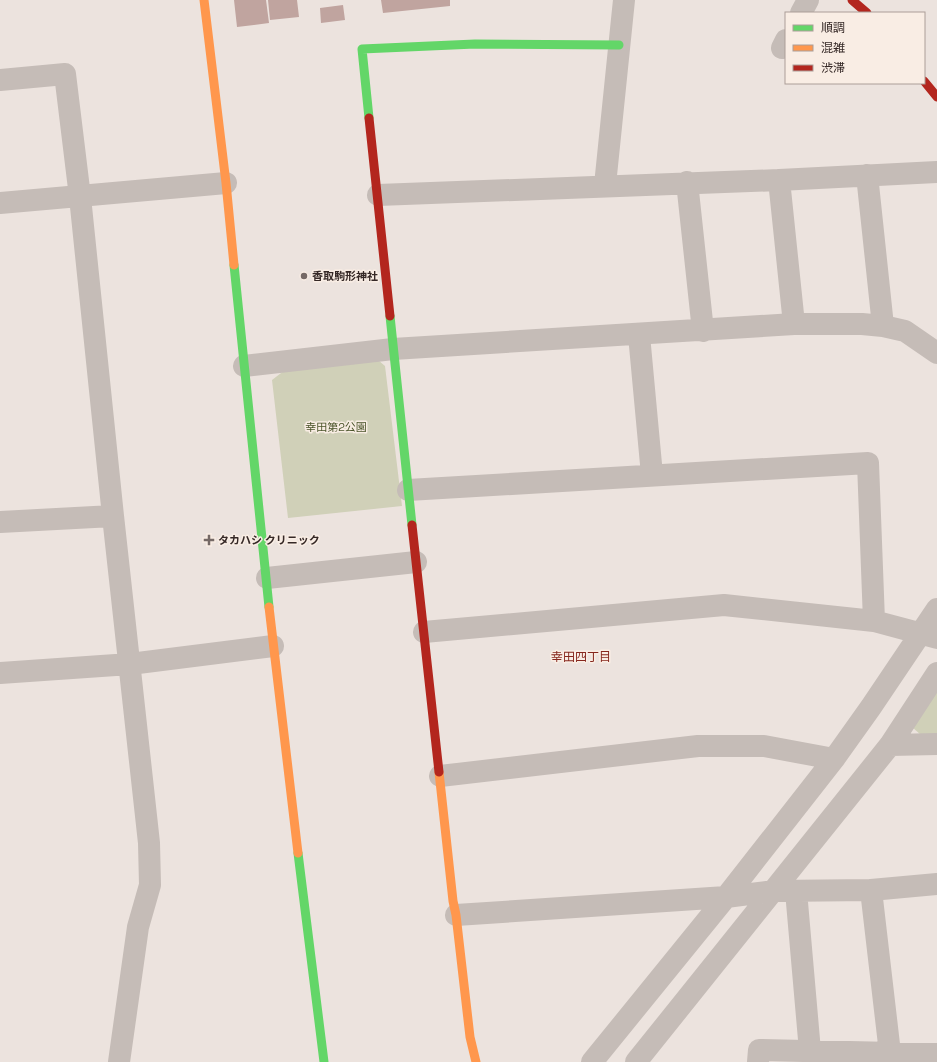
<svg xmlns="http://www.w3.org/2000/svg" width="937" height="1062" viewBox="0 0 937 1062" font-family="'Space Grotesk','Noto Sans JP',sans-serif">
  <rect width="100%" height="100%" fill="#ece3de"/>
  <path fill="#d0d0b8" d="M378,360L385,366L402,506L288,518L272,380L285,370Z
    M937,683V735H921L912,727Z"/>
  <path fill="#c0a49f" d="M234,0H266L269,23L237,27Z
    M268,0H297L299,17L270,20Z
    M381,0H450V6L383,13Z
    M343,5L345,20L321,23L320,8Z"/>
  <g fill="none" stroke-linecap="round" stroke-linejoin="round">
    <path stroke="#c5bcb7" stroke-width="22" d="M801,13L808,0
      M782,48L786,40
      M0,80L65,74L80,197L113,516L149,843L150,885L138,927L119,1062
      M867,175L883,326
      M779,180L794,324
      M687,182L703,331
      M605,185L624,0
      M378,195L779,180L937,172
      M0,203L226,183
      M639,335L652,475
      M244,366L393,349L794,324H862L883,326L905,331L937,353
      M408,490L868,463L874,621
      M0,522L113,516
      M267,578L416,562
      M424,632L724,605L874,621L937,638
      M0,673L130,664L273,646
      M890,745L937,744
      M440,776L698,746H764L834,759
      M871,890L890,1053
      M796,891L810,1051
      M456,915L726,897L774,891L871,890L937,884
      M592,1062L726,897L834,759L871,707L937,609
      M636,1062L890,745L937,673
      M758,1062L759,1050L937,1054"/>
    <path stroke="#63d668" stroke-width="9" d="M369,118L362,49L475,44L619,45
      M234,265L269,607
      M390,316L412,525
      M298,853L324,1062"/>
    <path stroke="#ff974d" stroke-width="9" d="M204,0L226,183L234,265
      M269,607L298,853
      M439,772L453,901L456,915L470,1037L476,1062"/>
    <path stroke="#b3261e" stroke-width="9" d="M852,0L867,13
      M924,81L937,97
      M369,118L390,316
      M412,525L439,772"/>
  </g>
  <g fill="#756966" stroke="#f9ede4" stroke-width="1.5">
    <circle cx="304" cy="276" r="4"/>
    <path d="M207 534h4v4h4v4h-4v4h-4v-4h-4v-4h4z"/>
  </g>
  <g text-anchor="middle" stroke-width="3" stroke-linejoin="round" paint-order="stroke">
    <g font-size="11" font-weight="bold" fill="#352826" stroke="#f9ede4" text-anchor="start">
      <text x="312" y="280">香取駒形神社</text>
      <text x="218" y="544">タカハシ クリニック</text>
    </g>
    <g font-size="11" fill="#4a5429" stroke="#f9ede4">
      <text x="336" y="431">幸田第2公園</text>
    </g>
    <g font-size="12" fill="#86271d" stroke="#f9ede4">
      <text x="581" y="661">幸田四丁目</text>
    </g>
  </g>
  <rect x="785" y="12" width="140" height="72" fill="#f9ede4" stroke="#ab9e98"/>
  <rect x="793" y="25" width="20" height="6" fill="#63d668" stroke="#ab9e98"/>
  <text x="821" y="32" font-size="12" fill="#352826">順調</text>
  <rect x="793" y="45" width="20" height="6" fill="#ff974d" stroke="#ab9e98"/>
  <text x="821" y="52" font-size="12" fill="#352826">混雑</text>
  <rect x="793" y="65" width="20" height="6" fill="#b3261e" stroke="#ab9e98"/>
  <text x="821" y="72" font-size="12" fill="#352826">渋滞</text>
</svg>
